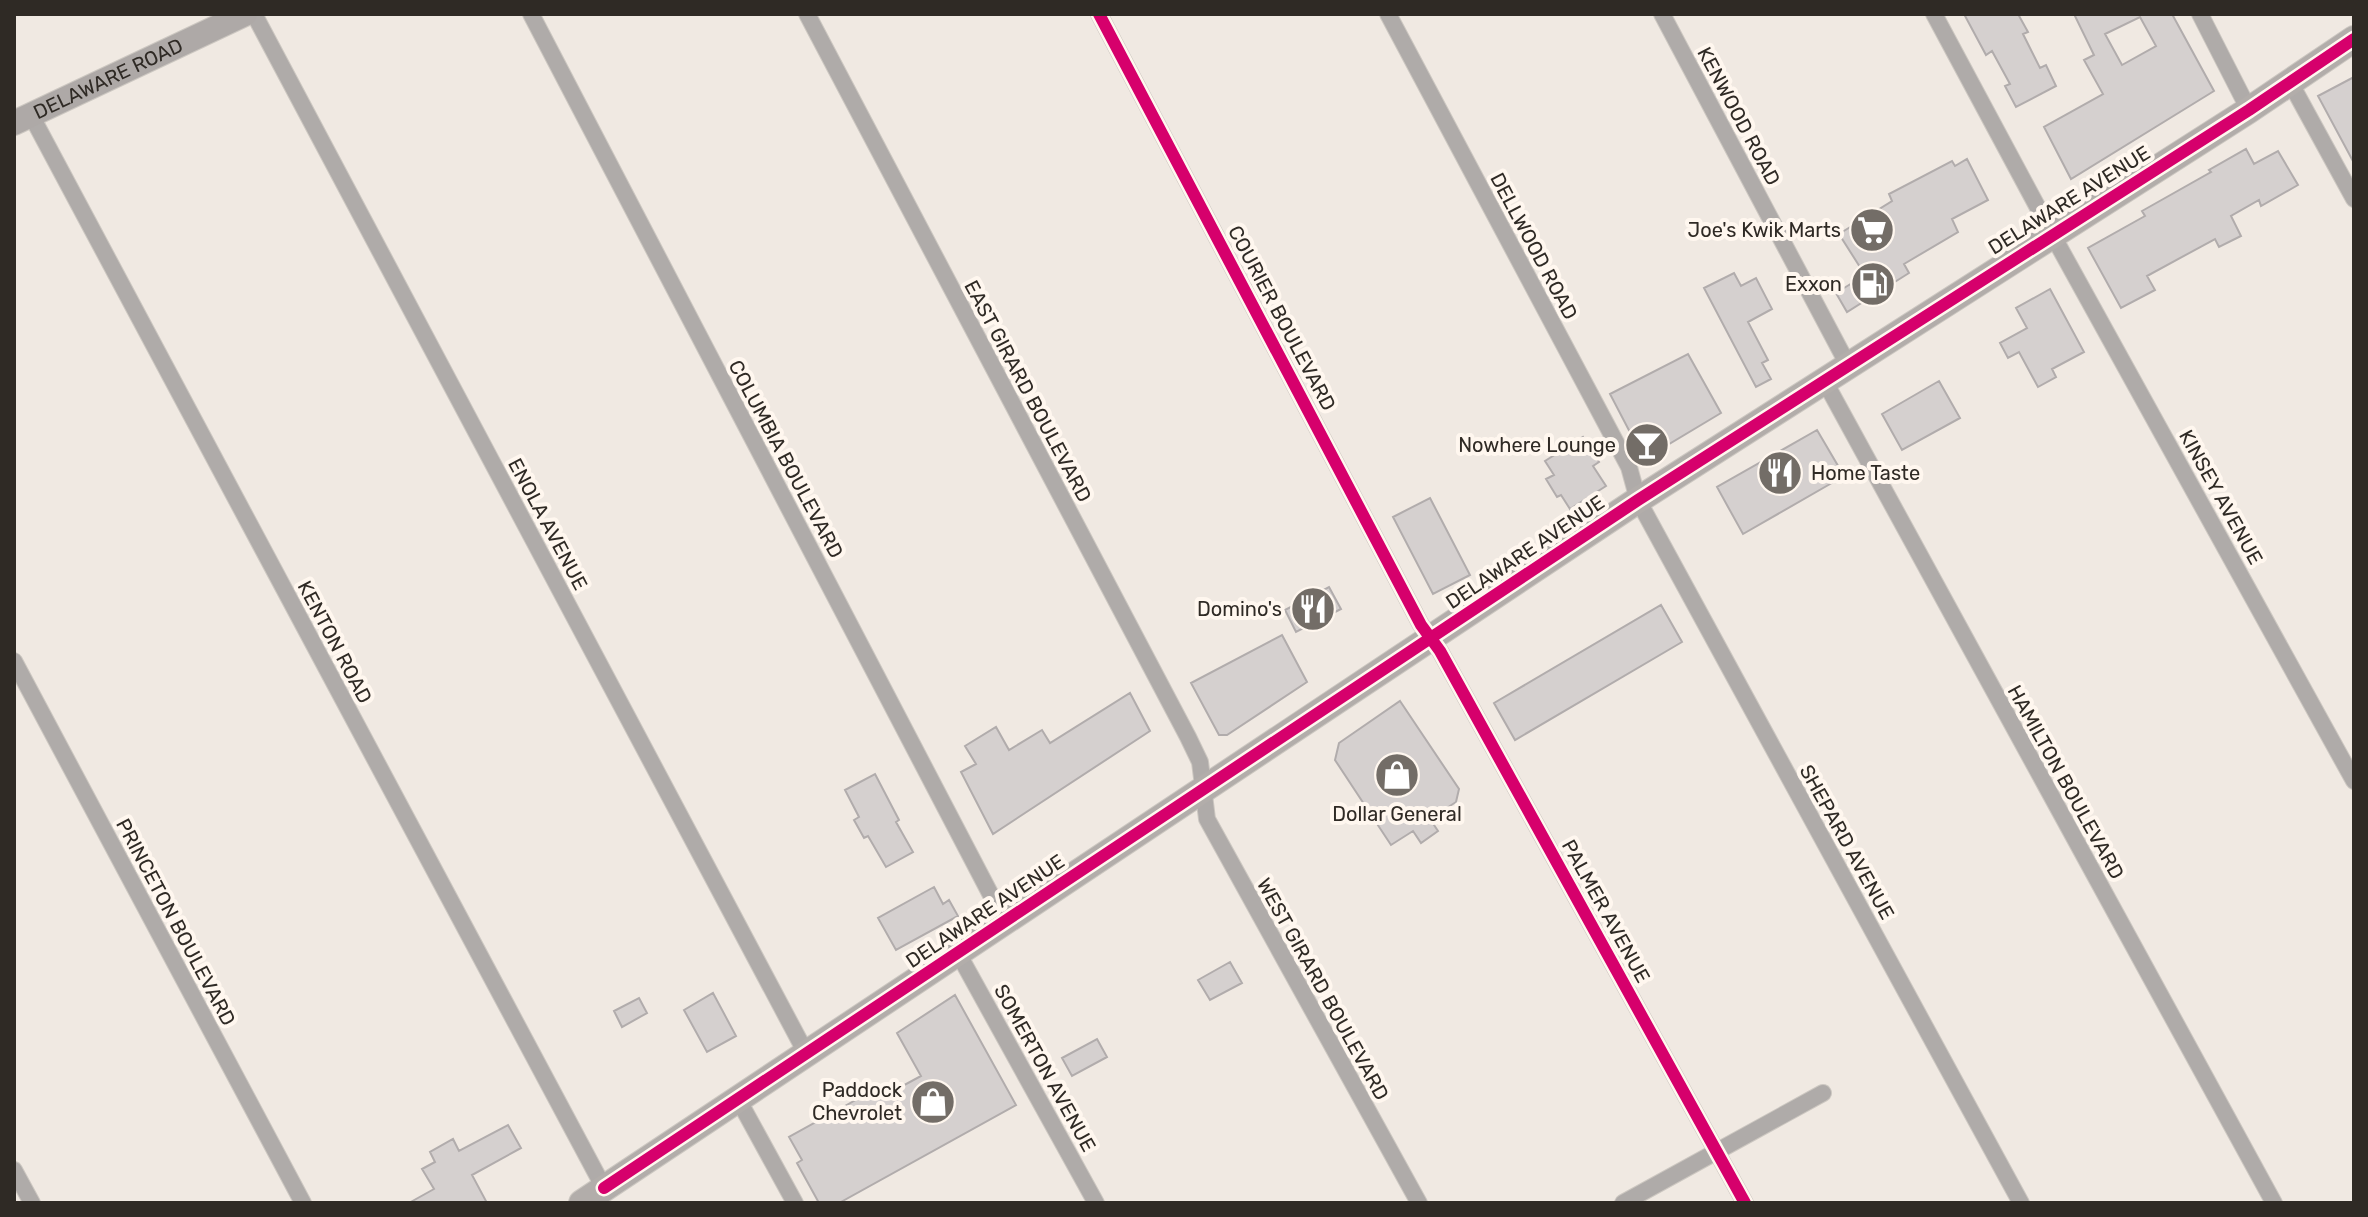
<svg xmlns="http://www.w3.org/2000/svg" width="2368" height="1217" viewBox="0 0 2368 1217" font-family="Rubik,sans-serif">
  <rect width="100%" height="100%" fill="#f0e9e2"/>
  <path fill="#d5d0cf" stroke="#b1acac" stroke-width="2" fill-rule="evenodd" d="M1964,14H2018L2028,32L2023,34L2040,68L2046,65L2056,86L2016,107L2005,86L2010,84L1992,51L1986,55Z
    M2074,14H2172L2214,91L2071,179L2044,127L2103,94L2084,60L2094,55ZM2140,17L2156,46L2122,65L2105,34Z
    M2354,77V163L2318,96Z
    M2246,149L2254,164L2278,151L2298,185L2261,206L2259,200L2231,216L2241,236L2219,247L2215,239L2147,276L2155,290L2121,308L2088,248L2145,216L2142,211L2211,172L2209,170Z
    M1967,159L1988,200L1952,219L1958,232L1904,264L1909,273L1847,312L1836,293L1865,275L1839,234L1892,201L1889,194L1952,161L1955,166Z
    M1734,273L1741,286L1756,278L1772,309L1748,322L1768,360L1762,363L1771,379L1756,387L1704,288Z
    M2050,289L2084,352L2052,369L2056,377L2038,387L2019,352L2008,358L2000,343L2027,328L2016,308Z
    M1688,354L1721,413L1644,459L1610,394Z
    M1939,381L1960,418L1902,450L1882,414Z
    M1817,430L1844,476L1743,534L1717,487Z
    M1583,437L1599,462L1593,466L1606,486L1570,509L1561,495L1557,497L1546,479L1554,475L1545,461Z
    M1430,498L1470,575L1433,594L1393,517Z
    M1329,587L1341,609L1296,632L1285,610Z
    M1661,605L1682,642L1515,740L1494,703Z
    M1282,635L1307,682L1227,735H1219L1191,683Z
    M1130,693L1150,731L993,834L961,772L976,764L965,746L996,727L1009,750L1042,730L1050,743Z
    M1400,701L1459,789L1456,802L1430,819L1438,831L1421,843L1413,831L1391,845L1335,760L1339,743Z
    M875,774L899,820L896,822L913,852L886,867L868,836L864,838L854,820L859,817L845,790Z
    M934,887L943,904L949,900L958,916L896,950L878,918Z
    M1230,962L1242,983L1210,1000L1198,980Z
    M713,993L736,1036L707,1052L684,1010Z
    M955,995L1016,1105L839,1203H819L797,1163L802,1160L789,1137L872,1091L886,1095L921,1076L897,1033Z
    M639,998L647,1013L622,1027L614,1011Z
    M1097,1039L1107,1057L1072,1076L1062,1058Z
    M508,1125L521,1148L472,1175L487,1203H409L434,1189L422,1169L435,1162L430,1152L453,1139L459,1151Z"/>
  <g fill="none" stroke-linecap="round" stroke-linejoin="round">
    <g stroke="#ccc7c1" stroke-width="18">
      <path id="street" d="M254,14L806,1053
        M531,14L1005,922
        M807,14L1188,737L1200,762L1207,819L1419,1203
        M1099,14L1421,625L1440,651L1745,1203
        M1388,14L1629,467L1638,500L2021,1203
        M1662,14L1848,365
        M1934,14L2052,234L2354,781
        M2200,14L2249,110
        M2290,82L2354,199
        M31,115L604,1188
        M1824,380L2274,1203
        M14,661L303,1203
        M958,953L1096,1203
        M738,1099L795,1203
        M14,1170L32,1203
        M1623,1203L1823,1093"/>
    </g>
    <g stroke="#ccc7c1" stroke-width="26">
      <g id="secondary">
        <path id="s1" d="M14,123L245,14"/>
      </g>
    </g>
    <g stroke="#ccc7c1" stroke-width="28">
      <path id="primary" d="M582,1203L1638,500L2249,110L2354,39"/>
    </g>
    <use href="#street" stroke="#afaba9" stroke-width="16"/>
    <use href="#secondary" stroke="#aea9a7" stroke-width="24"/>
    <use href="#primary" stroke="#b2adaa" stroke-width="26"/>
    <g stroke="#fff7ef" stroke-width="17">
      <path id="cycleway" d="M1099,14L1421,625L1440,651L1745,1203
        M604,1188L1638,500L2249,110L2354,39"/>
    </g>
    <use href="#cycleway" stroke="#d6006c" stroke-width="12"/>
  </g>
  <defs>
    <g id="supermarket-disc" transform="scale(2.3)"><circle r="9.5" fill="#736d67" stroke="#fff7ef"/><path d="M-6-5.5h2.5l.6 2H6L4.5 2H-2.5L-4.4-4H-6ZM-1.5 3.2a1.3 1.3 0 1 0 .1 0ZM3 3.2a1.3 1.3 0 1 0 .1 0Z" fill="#fff"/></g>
    <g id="fuel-disc" transform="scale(2.3)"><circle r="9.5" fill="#736d67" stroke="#fff7ef"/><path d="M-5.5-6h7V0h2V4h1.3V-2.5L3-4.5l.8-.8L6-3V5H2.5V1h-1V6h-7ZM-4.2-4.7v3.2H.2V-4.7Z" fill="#fff"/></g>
    <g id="bar-disc" transform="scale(2.3)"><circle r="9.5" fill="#736d67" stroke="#fff7ef"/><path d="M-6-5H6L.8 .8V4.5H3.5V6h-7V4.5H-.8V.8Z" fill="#fff"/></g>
    <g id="restaurant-disc" transform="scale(2.3)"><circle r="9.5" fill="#736d67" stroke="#fff7ef"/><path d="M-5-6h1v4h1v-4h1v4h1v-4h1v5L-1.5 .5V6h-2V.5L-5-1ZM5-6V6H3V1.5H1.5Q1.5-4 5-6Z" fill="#fff"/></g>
    <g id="shop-disc" transform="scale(2.3)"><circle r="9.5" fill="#736d67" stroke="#fff7ef"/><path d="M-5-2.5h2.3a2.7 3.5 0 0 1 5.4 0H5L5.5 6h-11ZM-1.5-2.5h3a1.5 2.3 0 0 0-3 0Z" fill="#fff"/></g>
  </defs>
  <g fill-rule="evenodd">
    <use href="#supermarket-disc" x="1872" y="230"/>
    <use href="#fuel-disc" x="1873" y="284"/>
    <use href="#bar-disc" x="1647" y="445"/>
    <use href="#restaurant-disc" x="1780" y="473"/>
    <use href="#restaurant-disc" x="1313" y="609"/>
    <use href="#shop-disc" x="1397" y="775"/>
    <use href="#shop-disc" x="933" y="1102"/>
  </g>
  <g text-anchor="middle" stroke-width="8" stroke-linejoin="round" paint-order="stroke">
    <g font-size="20" fill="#2f2a25" stroke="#fff7ef">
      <text dy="7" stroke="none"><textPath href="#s1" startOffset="104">DELAWARE ROAD</textPath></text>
      <text transform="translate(1739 116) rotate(62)" y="7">KENWOOD ROAD</text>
      <text transform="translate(2069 200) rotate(-32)" y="7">DELAWARE AVENUE</text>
      <text transform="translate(1534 246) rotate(62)" y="7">DELLWOOD ROAD</text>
      <text transform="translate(1282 318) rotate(62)" y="7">COURIER BOULEVARD</text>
      <text transform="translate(1028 391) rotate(62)" y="7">EAST GIRARD BOULEVARD</text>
      <text transform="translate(786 459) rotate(62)" y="7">COLUMBIA BOULEVARD</text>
      <text transform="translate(2221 497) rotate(61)" y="7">KINSEY AVENUE</text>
      <text transform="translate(548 524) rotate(62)" y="7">ENOLA AVENUE</text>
      <text transform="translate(1525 552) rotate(-34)" y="7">DELAWARE AVENUE</text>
      <text transform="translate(335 642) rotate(62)" y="7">KENTON ROAD</text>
      <text transform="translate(2066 782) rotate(61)" y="7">HAMILTON BOULEVARD</text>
      <text transform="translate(1847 842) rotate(61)" y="7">SHEPARD AVENUE</text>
      <text transform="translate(985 911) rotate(-34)" y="7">DELAWARE AVENUE</text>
      <text transform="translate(1606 911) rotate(61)" y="7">PALMER AVENUE</text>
      <text transform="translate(176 922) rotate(62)" y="7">PRINCETON BOULEVARD</text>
      <text transform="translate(1323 989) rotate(61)" y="7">WEST GIRARD BOULEVARD</text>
      <text transform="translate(1045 1068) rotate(61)" y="7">SOMERTON AVENUE</text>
    </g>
    <g font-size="20" fill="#2f2a25" stroke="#fff7ef" text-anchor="end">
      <text x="1841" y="237">Joe's Kwik Marts</text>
      <text x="1842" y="291">Exxon</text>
      <text x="1616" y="452">Nowhere Lounge</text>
      <text x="1811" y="480" text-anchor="start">Home Taste</text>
      <text x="1282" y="616">Domino's</text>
      <text x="1397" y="821" text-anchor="middle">Dollar General</text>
      <text x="902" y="1097">Paddock<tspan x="902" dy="23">Chevrolet</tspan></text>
    </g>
  </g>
  <rect width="2368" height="1217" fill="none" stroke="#2f2a25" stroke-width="32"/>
</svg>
